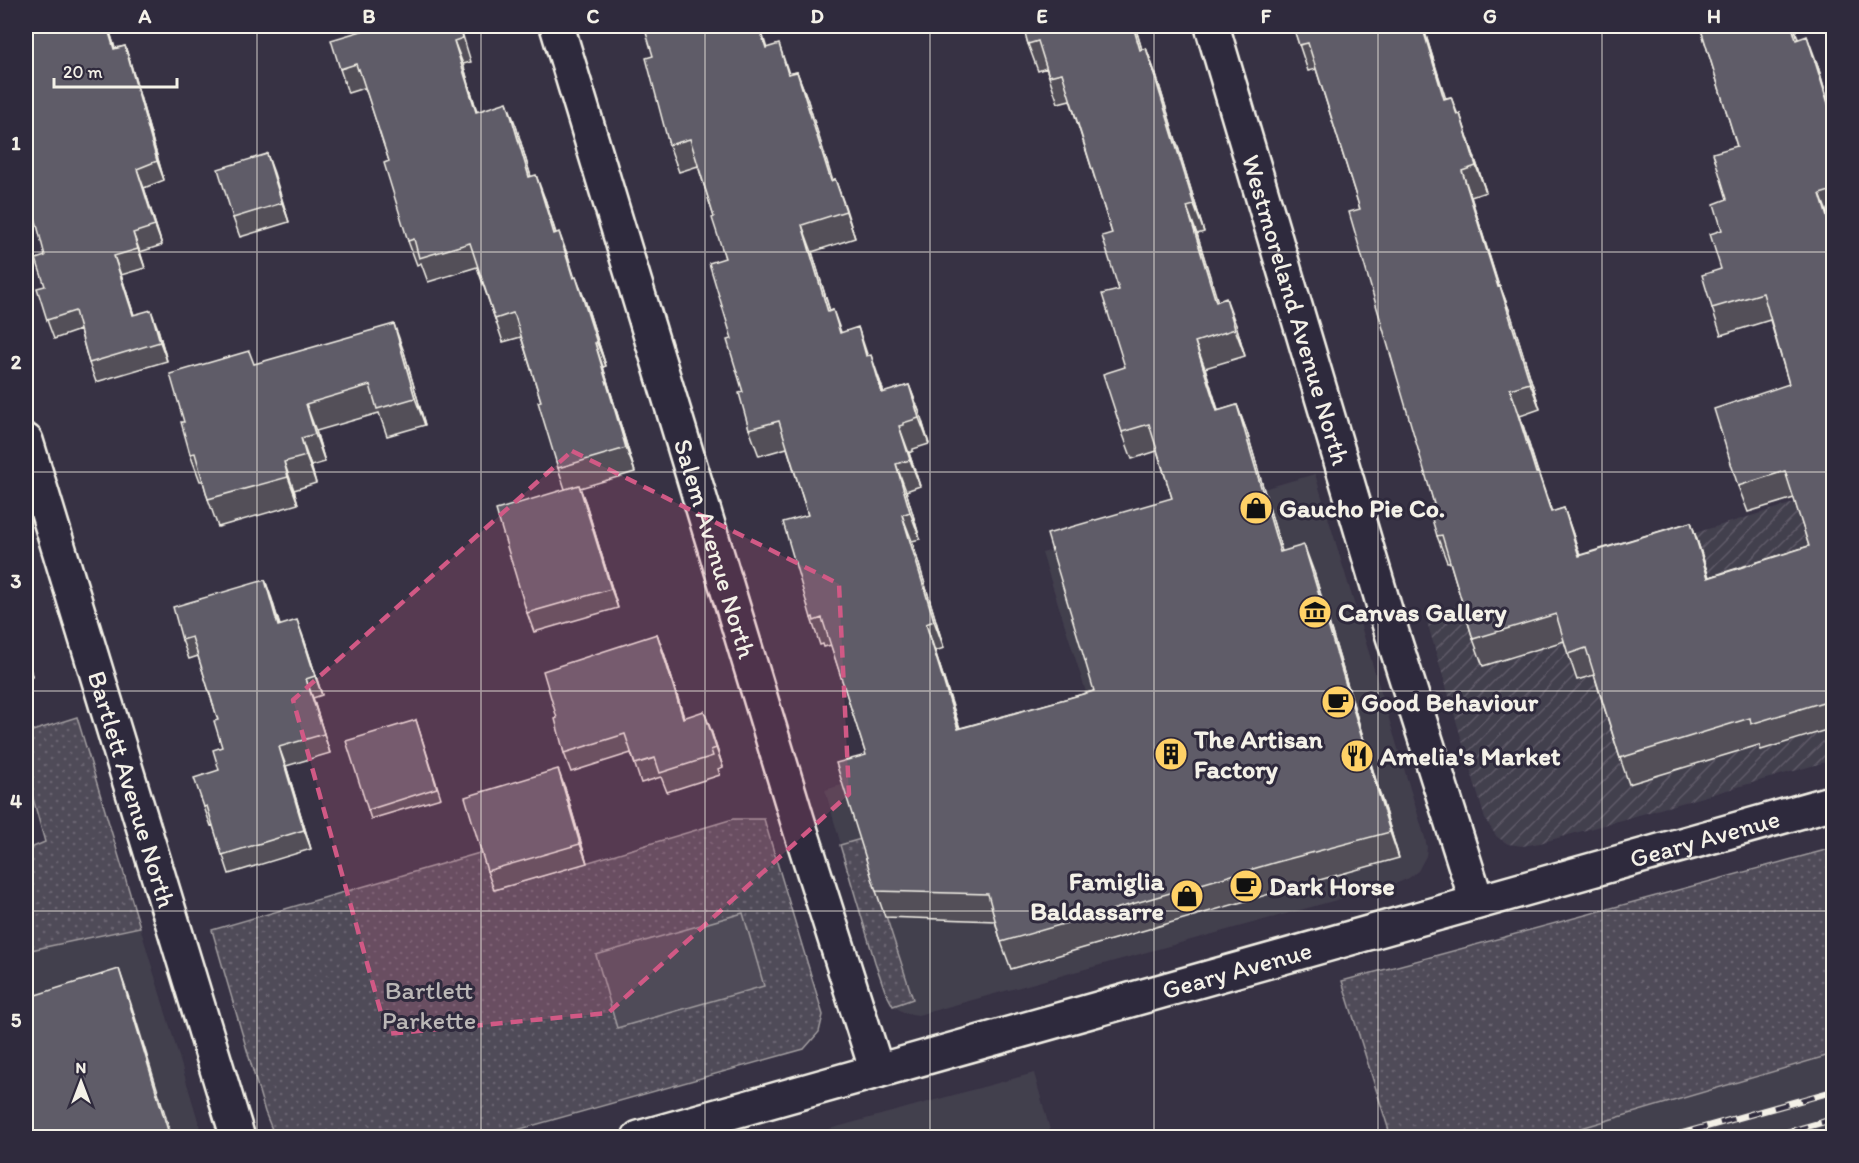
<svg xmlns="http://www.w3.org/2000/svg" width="1859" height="1163" viewBox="0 0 1859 1163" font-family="Itim,sans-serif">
  <defs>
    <pattern id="industrial-furrows" width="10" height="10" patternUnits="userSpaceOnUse" patternTransform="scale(1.5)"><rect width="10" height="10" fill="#433f4e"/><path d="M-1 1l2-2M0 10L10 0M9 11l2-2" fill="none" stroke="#5f5b68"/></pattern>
    <pattern id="grass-dots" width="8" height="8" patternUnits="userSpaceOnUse" patternTransform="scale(1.5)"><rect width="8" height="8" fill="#504b59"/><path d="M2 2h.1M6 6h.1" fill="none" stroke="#6a6571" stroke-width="1.8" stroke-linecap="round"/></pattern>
  </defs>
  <rect width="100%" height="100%" fill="#373244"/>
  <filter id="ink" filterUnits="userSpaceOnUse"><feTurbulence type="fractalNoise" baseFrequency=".0167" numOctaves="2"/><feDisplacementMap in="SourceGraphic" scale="12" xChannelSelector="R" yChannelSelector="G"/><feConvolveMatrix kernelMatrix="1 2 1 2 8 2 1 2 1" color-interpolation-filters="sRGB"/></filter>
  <g filter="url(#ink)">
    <path fill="#433f4e" d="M1315,474L1425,838L1427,847L1426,856L1418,871L1409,878L1395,884L918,1015L905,1013L893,1006L885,991L875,962L825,790L1091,708L1042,553Z
      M140,927L203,1137H26V951Z
      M1833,1054V1137H1551Z
      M1034,1073L1052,1137H800Z"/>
    <path fill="url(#industrial-furrows)" d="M1833,491V760L1540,843L1523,846L1508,844L1497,837L1485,819L1425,615Z"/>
    <path fill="url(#grass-dots)" stroke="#a29ea0" stroke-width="1.5" d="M77,717L140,927L26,951V850L45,842L26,773V733Z
      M733,819H764L823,1015L819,1032L804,1049L492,1137H275L265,1112L212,930L483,852L495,890Z
      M861,839L913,999L893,1006L885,991L875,962L840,845Z
      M1833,848V1054L1551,1137H1391L1342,981Z"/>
    <path fill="#504b59" stroke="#a29ea0" stroke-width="1.5" d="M743,913L764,986L617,1028L596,955Z"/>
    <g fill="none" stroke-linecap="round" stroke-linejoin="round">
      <g stroke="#f4f1e8" stroke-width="38">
        <g id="minor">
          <path id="s1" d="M557,26L797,819L877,1071"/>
          <path id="s2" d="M1212,26L1391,630L1477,902"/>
          <path id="s3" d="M26,441L238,1138"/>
          <path id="s4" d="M639,1138L1834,802"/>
        </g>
      </g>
      <use href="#minor" stroke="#2f2a3d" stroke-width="33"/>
      <g stroke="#f4f1e8" stroke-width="7">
        <path id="rail" d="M1666,1138L1834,1091
          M1767,1138L1834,1119"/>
      </g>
      <use href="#rail" stroke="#2f2a3d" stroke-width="4.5" stroke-dasharray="14" stroke-linecap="butt"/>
    </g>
    <path fill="#524f59" stroke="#f4f1e8" stroke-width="1.5" d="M26,26H108L115,48L125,46L131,65L164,180L144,188L162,245L140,252L145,268L121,275L134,315L158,329L167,361L96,382L89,363L80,330L54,339L47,320L45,286V256Z
      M460,26L471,62L463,64L477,112L516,126L531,177L545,199L556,233L568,256L574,277L585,300L606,366L603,367L635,472L580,488L586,504L618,608L534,632L527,613L565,489L558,468L541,401L521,337L503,342L477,267L428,282L421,263L417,265L408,241L389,161L367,93L364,88L348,93L340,69Z
      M1023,26H1135L1142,50L1146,48L1156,75L1204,232L1197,234L1217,301L1236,325L1245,356L1205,368L1218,411L1237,405L1247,432L1282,552L1314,572L1399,858L1287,889L1011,969L1001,942L995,921L885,917L876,891L866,755L831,645L824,647L823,644L820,645L811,618L808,515L787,448L759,456L749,429L743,392L732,339L725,258L714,217L698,166L679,172L669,145L653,56L767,48L789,74L797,72L807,98L832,180L835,179L855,238L812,252L830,311L833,310L841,332L868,356L880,381L884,393L909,385L919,411L929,444L913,449V451L909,453L920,486L906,491L920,539L912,541L944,648L935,651L960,728L1094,691L1172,498L1157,451L1132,459L1122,432L1125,367L1119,290L1112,233L1070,100L1058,103L1046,68L1038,71L1028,44Z
      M1293,26H1423L1445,98L1451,97L1458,115L1460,114L1486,192L1471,197L1499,286H1500L1510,312L1540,409L1520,416L1538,472L1552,512L1564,508L1580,555L1691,522L1700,549L1709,577L1809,546L1794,498L1748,512L1738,486L1789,384L1770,320L1721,335L1712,308L1721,269L1722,230L1737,146L1700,26H1794L1798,39L1817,63L1833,118V219L1830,220L1833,232V728L1761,750L1759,745L1629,784L1620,758L1594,675L1577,680L1564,641L1483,666L1473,639L1450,562H1447L1437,536L1434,504L1360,209L1316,69L1308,71Z
      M267,154L289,222L240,237L233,218Z
      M404,352L425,425L387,436L379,413L316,431L325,462L311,466L316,483L294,490L298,504L218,527L208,499L203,481H200L190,454L184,422L254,364Z
      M265,580L280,625L304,639L322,695L313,698L330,753L286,766L311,849L229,874L213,825L211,826L204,807L219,770L222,747L218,720L198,656L189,659L182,640Z
      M657,634L664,653L684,718L711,730L723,767L718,769L720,775L667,792L661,777L641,783L631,753L571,772L564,753L557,718Z
      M26,654L32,676L26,678Z
      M416,720L441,798L371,819L368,810Z
      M565,788L587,863L494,890L487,871Z"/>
    <path fill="#424048" stroke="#f4f1e8" stroke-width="1.5" d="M107,26H108L121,68L114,49Z
      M759,26H760L775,75L766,48Z
      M1133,26H1135L1150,77L1140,50Z
      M1422,26H1423L1454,125L1444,99Z
      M1792,26H1794L1806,66L1796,40Z
      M1807,36L1817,63L1833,118V122Z
      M454,41L463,64L484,136L476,112Z
      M779,44L788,71L797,101L788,74Z
      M125,46L131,65L164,180L157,161Z
      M1146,48L1156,75L1204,232L1194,205Z
      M797,72L807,98L841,207L831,181Z
      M507,102L516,126L538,201L529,177Z
      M1460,114L1486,192L1476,166Z
      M267,154L274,173L289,222L282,203Z
      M137,169L144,188L162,245L155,226Z
      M1462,171L1471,197L1507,313L1498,287Z
      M536,175L545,199L563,257L554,234Z
      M835,179L845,206L855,238L846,211Z
      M1820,194L1830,220L1833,232V237Z
      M1187,207L1197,234L1226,328L1216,302Z
      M802,225L812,252L838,338L828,312Z
      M559,232L568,256L582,301L573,278Z
      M133,233L140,252L145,268L138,249Z
      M114,256L121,275L140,334L133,315Z
      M576,277L585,300L606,366L597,343Z
      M1500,286L1510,312L1540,409L1530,383Z
      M1226,298L1236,325L1245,356L1235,329Z
      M151,310L158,329L167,361L160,342Z
      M394,324L404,352L425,425L415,398Z
      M858,327L867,354L876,383L866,356Z
      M1195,342L1205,368L1227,438L1217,411Z
      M595,343L603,367L635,472L626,448Z
      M871,355L880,381L892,420L882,393Z
      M909,385L919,411L929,444L919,418Z
      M1510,389L1520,416L1546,499L1536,473Z
      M306,404L316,431L325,462L315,434Z
      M1237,405L1247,432L1290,579L1280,552Z
      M899,426L909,453L920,486L910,460Z
      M301,438L311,466L316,483L306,456Z
      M284,462L294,490L298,504L288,477Z
      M896,464L906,491L920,539L910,512Z
      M579,485L586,504L618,608L611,589Z
      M1564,508L1573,534L1588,582L1579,556Z
      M902,515L912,541L944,648L934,621Z
      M1691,522L1700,549L1717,604L1708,578Z
      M1304,545L1314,572L1399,858L1390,832Z
      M265,580L272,599L285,645L278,626Z
      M297,620L304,639L322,695L315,676Z
      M926,624L935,651L968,755L958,729Z
      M657,634L664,653L690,737L683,718Z
      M26,654L32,676L26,658Z
      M306,679L313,698L330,753L324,734Z
      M704,711L711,730L723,767L716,748Z
      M279,747L286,766L311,849L304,830Z
      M558,769L565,788L587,863L580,844Z
      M119,969L131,1004L172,1137H170Z"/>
    <path fill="#5f5c67" stroke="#f4f1e8" stroke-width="1.5" d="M26,26H107L114,49L125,46L157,161L137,169L155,226L133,233L138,249L114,256L133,315L151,310L160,342L89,363L75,311L47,320L37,288L45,286L36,259L45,256L26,182Z
      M378,26H459L463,38L454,41L476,112L507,102L529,177L536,175L554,234L559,232L573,278L576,277L597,343H595L626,448L558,468L538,402L541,401L515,316L513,313L495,319L470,243L419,258L414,239L408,241L384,163L389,161L359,69L358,70L356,64L340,69L331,40Z
      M644,26H759L766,48L779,44L788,74L797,72L831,181L835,179L846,211L802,225L828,312L833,310L840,333L858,327L866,356L871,355L882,393L909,385L919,418L903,423V425L899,426L910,460L896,464L910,512L902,515L934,621L926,624L958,729L1094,691L1047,534L1172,498L1149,424L1122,432L1103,374L1125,367L1102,294L1119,290L1102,236L1112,233L1062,73L1049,76L1038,41L1028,44L1023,26H1133L1140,50L1146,48L1194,205L1187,207L1216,302L1226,298L1235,329L1195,342L1217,411L1237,405L1280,552L1304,545L1390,832L1277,862L1001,942L988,894L876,891L836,763L866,755L822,618L814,621L813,617L811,618L783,522L808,515L779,421L749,429L739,393L743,392L727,340L732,339L709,263L725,258L712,218L714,217L690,139L669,145L646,58L653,56Z
      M1293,26H1422L1444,99L1451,97L1457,115L1460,114L1476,166L1462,171L1498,287L1500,286L1530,383L1510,389L1536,473L1538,472L1551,512L1564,508L1579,556L1691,522L1708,578L1809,546L1785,471L1738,486L1714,409L1789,384L1763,293L1712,308L1702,275L1721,269L1710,234L1722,230L1714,204L1727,199L1713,153L1737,146L1700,26H1792L1796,40L1807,36L1832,116L1829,117L1833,133V190L1820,194L1833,237V699L1751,724L1750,718L1620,758L1586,648L1568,654L1556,614L1473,639L1442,535L1437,536L1428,506L1434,504L1349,212L1360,209L1308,43L1299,45Z
      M267,154L282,203L233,218L218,169Z
      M394,324L415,398L377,409L370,385L306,404L315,434L301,438L306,456L284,462L288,477L208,499L195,453L190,454L181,422H184L170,374L249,351L254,364Z
      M579,485L611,589L527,613L496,510Z
      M265,580L278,626L297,620L315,676L306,679L324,734L279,747L304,830L222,855L207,806L204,807L194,778L219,770L213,750L222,747L214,721L218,720L192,637L182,640L173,607Z
      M657,634L683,718L704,711L716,748L711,750L713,756L660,773L655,758L635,764L625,734L564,753L555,719L557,718L543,671Z
      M416,720L437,788L368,810L346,741Z
      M558,769L580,844L487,871L465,797Z
      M119,969L170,1137H26V998Z"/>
  </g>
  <path fill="#d15985" fill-opacity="0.2" stroke="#d15985" stroke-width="4.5" stroke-dasharray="12 8" stroke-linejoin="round" d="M572,451L839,584L849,794L608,1013L387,1034L293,700Z"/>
  <path fill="none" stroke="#f4f1e8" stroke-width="1.5" stroke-opacity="0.55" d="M257,26V1138M481,26V1138M705,26V1138M930,26V1138M1154,26V1138M1378,26V1138M1602,26V1138M26,252H1834M26,472H1834M26,691H1834M26,911H1834"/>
  <defs>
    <g id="shop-disc" transform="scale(1.725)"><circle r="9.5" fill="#ffd166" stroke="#2f2a3d"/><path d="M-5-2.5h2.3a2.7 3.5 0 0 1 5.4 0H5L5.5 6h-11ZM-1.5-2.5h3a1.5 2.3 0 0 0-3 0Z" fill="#111"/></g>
    <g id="museum-disc" transform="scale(1.725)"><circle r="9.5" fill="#ffd166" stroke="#2f2a3d"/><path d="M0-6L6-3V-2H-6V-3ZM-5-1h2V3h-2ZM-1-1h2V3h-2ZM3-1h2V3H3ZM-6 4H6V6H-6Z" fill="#111"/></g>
    <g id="cafe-disc" transform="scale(1.725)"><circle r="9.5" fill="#ffd166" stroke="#2f2a3d"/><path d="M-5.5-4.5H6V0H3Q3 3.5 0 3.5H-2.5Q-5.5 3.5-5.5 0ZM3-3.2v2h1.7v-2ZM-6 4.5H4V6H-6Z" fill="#111"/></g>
    <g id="building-disc" transform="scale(1.725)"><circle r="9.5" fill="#ffd166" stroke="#2f2a3d"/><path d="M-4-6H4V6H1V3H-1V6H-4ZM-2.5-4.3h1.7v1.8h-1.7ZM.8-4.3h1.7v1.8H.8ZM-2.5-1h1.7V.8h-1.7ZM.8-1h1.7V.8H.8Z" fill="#111"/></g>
    <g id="restaurant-disc" transform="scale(1.725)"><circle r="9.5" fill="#ffd166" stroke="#2f2a3d"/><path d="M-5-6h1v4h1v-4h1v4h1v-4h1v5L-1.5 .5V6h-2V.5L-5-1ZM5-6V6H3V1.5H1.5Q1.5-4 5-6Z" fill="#111"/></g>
  </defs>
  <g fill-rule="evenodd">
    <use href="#shop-disc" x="1256" y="508"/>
    <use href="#museum-disc" x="1315" y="612"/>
    <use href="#cafe-disc" x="1338" y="702"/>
    <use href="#building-disc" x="1171" y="754"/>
    <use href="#restaurant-disc" x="1357" y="756"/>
    <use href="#cafe-disc" x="1246" y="886"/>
    <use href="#shop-disc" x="1187" y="896"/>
  </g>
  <g text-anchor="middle" stroke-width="6" stroke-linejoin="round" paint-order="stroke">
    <g font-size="26" fill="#f4f1e8" stroke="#2f2a3d">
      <text dy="9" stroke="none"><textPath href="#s2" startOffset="296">Westmoreland Avenue North</textPath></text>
      <text dy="9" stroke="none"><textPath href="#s1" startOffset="546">Salem Avenue North</textPath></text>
      <text dy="9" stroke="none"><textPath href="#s3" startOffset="364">Bartlett Avenue North</textPath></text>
      <text dy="9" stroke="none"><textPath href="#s4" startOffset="1107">Geary Avenue</textPath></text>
      <text dy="9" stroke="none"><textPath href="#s4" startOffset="621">Geary Avenue</textPath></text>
    </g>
    <g font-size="26" font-weight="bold" fill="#f4f1e8" stroke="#2f2a3d" text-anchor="start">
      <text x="1279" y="517">Gaucho Pie Co.</text>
      <text x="1338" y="621">Canvas Gallery</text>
      <text x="1361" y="711">Good Behaviour</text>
      <text x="1194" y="748">The Artisan<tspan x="1194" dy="30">Factory</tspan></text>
      <text x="1380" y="765">Amelia's Market</text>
      <text x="1164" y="890" text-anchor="end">Famiglia<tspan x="1164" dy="30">Baldassarre</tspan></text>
      <text x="1269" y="895">Dark Horse</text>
    </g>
    <g font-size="26" fill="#bbb7b6" stroke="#2f2a3d">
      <text x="429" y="999">Bartlett<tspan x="429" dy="30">Parkette</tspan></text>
    </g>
  </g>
  <rect width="1859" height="1163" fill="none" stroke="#2f2a3d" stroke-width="66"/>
  <g transform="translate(81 1082)" stroke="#2f2a3d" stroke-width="4.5" paint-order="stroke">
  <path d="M0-4.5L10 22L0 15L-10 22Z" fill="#f4f1e8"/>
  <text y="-9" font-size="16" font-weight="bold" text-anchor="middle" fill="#f4f1e8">N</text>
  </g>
  <path d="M54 78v9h123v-9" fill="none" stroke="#f4f1e8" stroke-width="3"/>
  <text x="63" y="78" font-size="18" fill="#f4f1e8" stroke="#2f2a3d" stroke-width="4.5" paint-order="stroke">20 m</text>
  <rect x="33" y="33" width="1793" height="1097" fill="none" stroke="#f4f1e8" stroke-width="2"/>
  <g font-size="20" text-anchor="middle" font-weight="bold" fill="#f4f1e8">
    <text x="145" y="23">A</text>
    <text x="369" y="23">B</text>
    <text x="593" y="23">C</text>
    <text x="817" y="23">D</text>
    <text x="1042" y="23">E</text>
    <text x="1266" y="23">F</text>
    <text x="1490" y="23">G</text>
    <text x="1714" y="23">H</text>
    <text x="16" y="150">1</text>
    <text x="16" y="369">2</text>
    <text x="16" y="588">3</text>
    <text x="16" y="808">4</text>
    <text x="16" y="1027">5</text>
  </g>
</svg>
